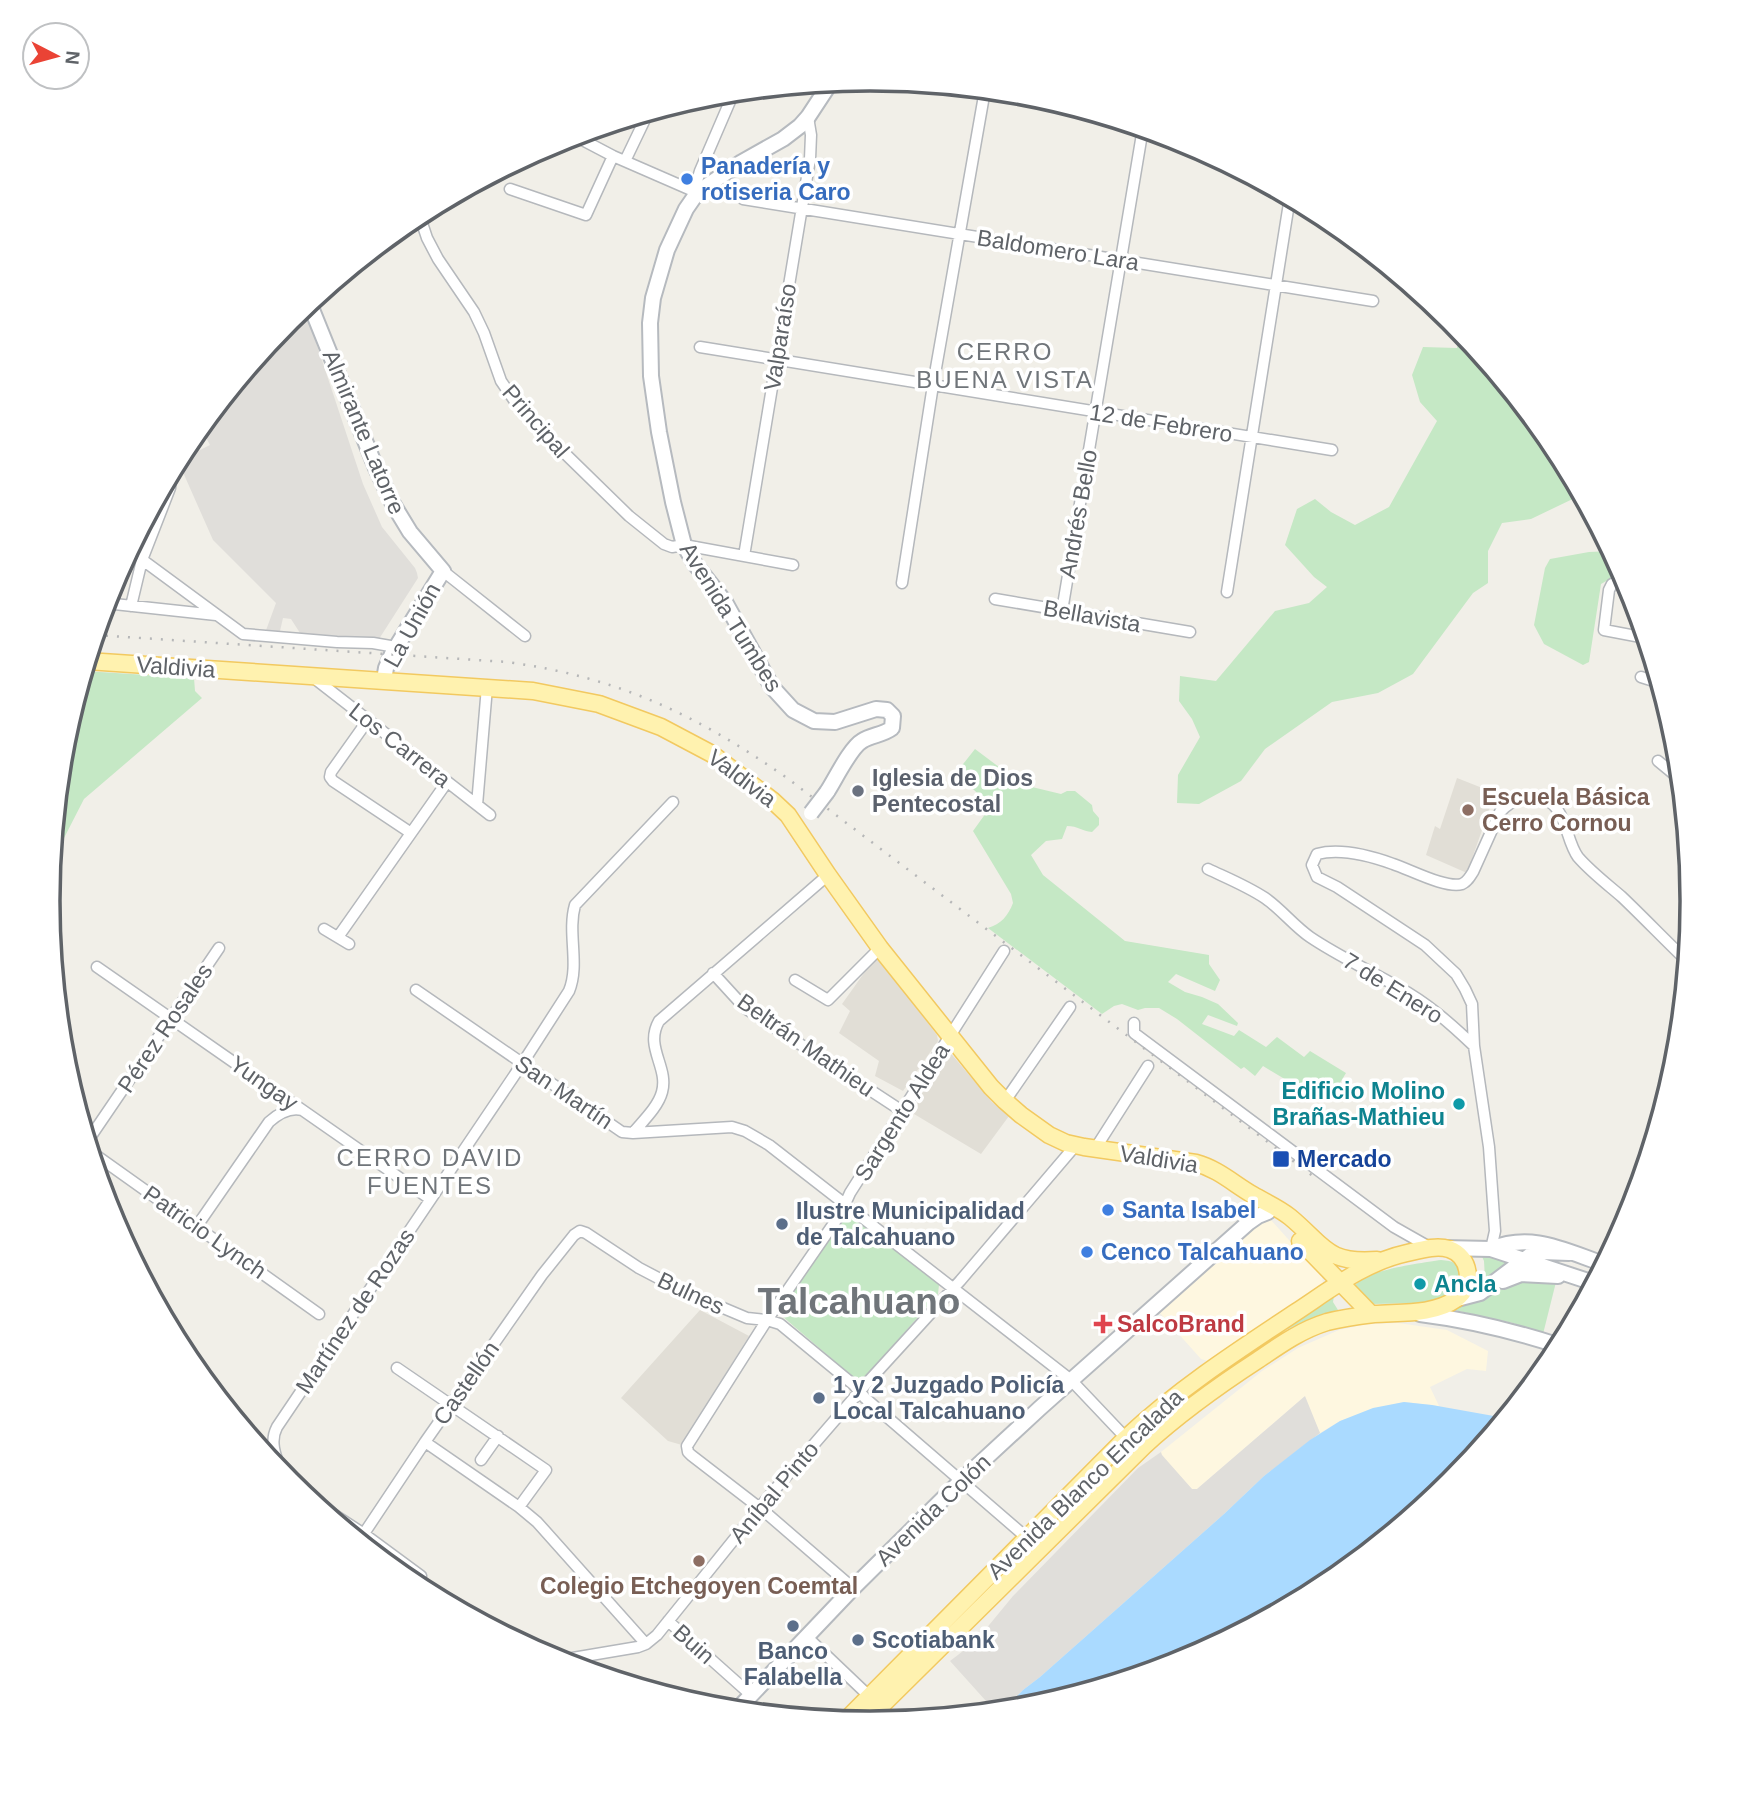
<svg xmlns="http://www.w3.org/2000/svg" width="1740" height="1802" viewBox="0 0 1740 1802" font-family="Arial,sans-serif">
  <rect width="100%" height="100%" fill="#f1efe8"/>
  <path fill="#fef7e0" d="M1264,1220H1271L1322,1277L1323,1283L1208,1361L1201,1359L1160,1313Z
    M1398,1323L1447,1330L1488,1351L1486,1371L1467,1369L1430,1387L1439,1406L1404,1402L1386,1406L1340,1421L1320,1433L1304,1397L1197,1489H1192L1161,1455V1452L1262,1371L1298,1348L1339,1330L1367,1324Z"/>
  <path fill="#e0deda" d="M304,306L363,484L382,527L415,568L417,573L418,578L379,639L300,633L291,619L283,618L280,631L265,633L276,603L213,540L178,461L210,445L200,426L289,319Z
    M1305,1396L1320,1433L1264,1476L1224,1514L1040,1677L1023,1690L1002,1711H995L950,1661L967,1648L985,1630L1013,1596L1138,1468L1161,1452L1162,1455L1192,1489H1197Z"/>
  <path fill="#e1ded6" d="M1457,778L1495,793L1467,873L1426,855L1435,826L1440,829Z
    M874,959L880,960L937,1035L938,1041L903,1091L875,1076L879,1061L839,1033L850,1011L842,1004Z
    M948,1050L992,1102L1009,1116L981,1154L909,1111Z
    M700,1310L749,1336L682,1445L668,1441L621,1398Z"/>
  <path fill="#c5e8c5" d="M1461,331L1554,444L1581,495L1531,519L1502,523L1488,551V583L1473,593L1413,674L1378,693L1332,702L1265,749L1241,781L1199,804L1177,803L1178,775L1200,737L1192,719L1179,701L1180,676L1216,681L1275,611L1309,603L1327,587L1314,577L1285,545L1297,509L1315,499L1331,512L1355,525L1389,507L1437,421L1420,402L1412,375L1423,347L1457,348Z
    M1611,551L1622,572L1601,584L1589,662L1583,665L1544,644L1534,625L1545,568L1550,559L1589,552Z
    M84,671L194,678L195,691L202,698L84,799L63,840L52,857L63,740Z
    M975,749L1007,773L1032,787L1061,794L1067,791H1075L1092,805L1093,811L1099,818V825L1092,832C1082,831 1078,826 1067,826L1062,839L1046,841L1031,855L1043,875L1125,941L1209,955V964L1220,980L1215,991L1176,974L1168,982L1185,992L1202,997L1218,1004L1238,1023L1237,1026L1208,1015L1202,1024L1234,1036L1239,1030L1266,1047L1277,1037L1304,1057L1310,1051L1346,1073L1332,1096L1316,1085L1308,1093L1263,1066L1255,1076L1244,1067L1241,1069L1177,1019L1159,1008H1145L1138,1010L1122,1004L1114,1006L1102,1014L988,928C1001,924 1008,916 1013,903L1011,894L973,831L991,806L956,773Z
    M848,1215L853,1216L938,1281L939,1285L938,1294L865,1378L857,1379L853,1377L782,1316L783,1307L842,1218Z
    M1480,1252L1507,1261C1504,1271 1494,1275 1485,1280L1484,1261Z
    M1441,1260C1457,1261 1458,1265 1464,1278L1452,1297L1426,1303L1370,1304L1354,1287C1363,1270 1421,1263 1441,1260Z
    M1557,1278L1543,1334L1513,1323L1454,1310V1308L1509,1282Z
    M1334,1296L1333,1302L1338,1310L1300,1323L1288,1329L1287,1327Z"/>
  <path fill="#aadaff" d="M1404,1402L1432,1405L1505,1418L1451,1483L1327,1585L1184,1661L1030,1708L1002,1711L1023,1690L1040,1677L1224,1514L1264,1476L1310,1440L1340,1421L1373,1408Z"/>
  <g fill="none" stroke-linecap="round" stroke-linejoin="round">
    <g stroke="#b5b8bc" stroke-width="13">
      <path id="street" d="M573,135L613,156L698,193L697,181L700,171L734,92
        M625,161L648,113
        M510,189L586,215L613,156
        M743,199L1373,301
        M419,214L427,238L438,259L474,312L484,333L501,381L514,400L548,437L629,516L664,544L672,547L684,545L793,565
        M700,347L1332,450
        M129,550L243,634L337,642L373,643L396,647
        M744,556L810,159L811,135L808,117
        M443,571L525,636
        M1626,578L1612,584L1609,590L1604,630L1646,638
        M902,583L933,385L985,90
        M1227,592L1290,197
        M995,599L1190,632
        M105,603L216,615
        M131,606L142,560L170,488L172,470
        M1062,611L1143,128
        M1641,677L1660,683
        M314,678L490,815
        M368,720L331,772L330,777L333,781L411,833
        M1658,761L1681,780
        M477,805L487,687
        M1208,869C1227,878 1247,886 1265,898C1281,909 1294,926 1310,937C1338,956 1369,970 1398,987C1427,1003 1450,1023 1474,1046
        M324,929L349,944
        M338,937L447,782
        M97,967L430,1199
        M713,973L745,1008L902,1111
        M795,980L828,1000L880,948
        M416,990L622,1132L633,1133L732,1127L745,1131L769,1145L1071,1380L1126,1438
        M1134,1023V1033L1394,1227L1431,1248
        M1005,1101L1070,1007
        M633,1133C643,1121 658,1107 662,1092C669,1067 644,1047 659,1021L828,875
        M87,1142L219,948
        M1095,1149L1148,1066
        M90,1151L319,1314
        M197,1226L269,1122C278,1114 290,1107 302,1110
        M1491,1249L1495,1231L1489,1147L1474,1046L1472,1004L1465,989L1456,974L1425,945L1337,887L1317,877L1312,865L1317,854C1340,848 1371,856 1393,864C1409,869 1446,889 1462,884C1467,882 1470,877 1473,872L1500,812C1512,799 1531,791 1548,801C1567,812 1566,841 1578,857C1591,872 1607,884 1622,897C1644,918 1665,940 1687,961
        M397,1368L546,1470L519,1507
        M425,1442L519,1507L537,1522L646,1644
        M481,1460L498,1436
        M284,1478C278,1461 268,1444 277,1427L522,1064L569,991C580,964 567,933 575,905L673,802
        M305,1496L364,1534L421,1576
        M359,1541L425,1442L542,1275L574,1235L580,1231L586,1233L639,1268L683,1291L747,1318L767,1320L780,1324L854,1385L865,1398L1026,1537
        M853,1588L765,1512L691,1455L688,1452L687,1446L767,1320L841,1213L850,1193L1004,951
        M475,1616L476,1619
        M668,1621L751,1695
        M807,1637L869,1696
        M555,1661L638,1647L646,1644L657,1635L765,1501L866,1384L960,1281L1075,1146"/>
    </g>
    <g stroke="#b6babf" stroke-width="18">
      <path id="secondary" d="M309,302L376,468L393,504L410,532L443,571L392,654L386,668L384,680
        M827,792C835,780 850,748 862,741C871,735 883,735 892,728L893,716L887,710L876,709L835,722L814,721L793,710L772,687L725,602L695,564L684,545L673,502L659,432L651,376L650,323L653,298L667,250L686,209L695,196L705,187L742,162L783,139L800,126L808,117L831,82
        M1443,1248L1491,1249L1594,1283
        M1491,1249C1532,1232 1565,1251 1604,1264
        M1503,1281L1521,1274L1558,1276
        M1457,1299L1480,1293L1529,1256L1542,1252L1569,1253
        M1420,1314C1468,1320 1514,1331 1560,1346
        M736,1711L853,1588L962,1480L1040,1408L1248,1223L1258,1216L1268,1212"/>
    </g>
    <g stroke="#f2c960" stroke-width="19">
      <path id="primary" d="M87,661L533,691L599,704L661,727L712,754L772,800L788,815L828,875L880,948L991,1087L1005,1101L1021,1115L1049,1135L1066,1143L1084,1147L1196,1163C1218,1169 1234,1184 1253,1195C1265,1202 1279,1208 1290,1217C1325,1246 1326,1264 1377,1260
        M1300,1241L1371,1314
        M845,1721L1126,1438C1177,1390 1237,1351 1296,1312C1331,1289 1365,1262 1407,1253C1420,1250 1436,1245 1449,1249C1470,1256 1475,1286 1456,1299C1434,1315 1400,1312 1374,1314C1358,1316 1343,1318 1327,1322C1301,1330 1280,1345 1258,1360C1218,1386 1179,1414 1144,1446L864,1723"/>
    </g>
    <use href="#street" stroke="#fff" stroke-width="10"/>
    <use href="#secondary" stroke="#fff" stroke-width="14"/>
    <use href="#primary" stroke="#fff2af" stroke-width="16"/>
    <path stroke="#b6b7b8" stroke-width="2.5" stroke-dasharray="2 9" stroke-linecap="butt" d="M95,635L507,662C618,677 697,715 787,778L1314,1177"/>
    <g stroke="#b6babf" stroke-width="18" stroke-linecap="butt">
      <path id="secondary-bridge" d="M811,813L827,792"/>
    </g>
    <use href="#secondary-bridge" stroke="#fff" stroke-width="14"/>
  </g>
  <g fill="#3f7fe0" stroke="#fff" stroke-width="2.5">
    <circle cx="687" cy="179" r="7"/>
    <circle cx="1108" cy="1210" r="7"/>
    <circle cx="1087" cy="1252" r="7"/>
  </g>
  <circle fill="#6b7280" stroke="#fff" stroke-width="2.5" cx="858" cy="791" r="7"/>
  <g fill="#8d6e63" stroke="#fff" stroke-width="2.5">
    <circle cx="1468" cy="810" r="7"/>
    <circle cx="699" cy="1561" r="7"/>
  </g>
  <g fill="#0f9aa8" stroke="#fff" stroke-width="2.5">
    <circle cx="1459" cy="1104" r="7"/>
    <circle cx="1420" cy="1284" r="7"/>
  </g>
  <rect fill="#1a4fb4" stroke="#fff" stroke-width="2.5" x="1272" y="1150" width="18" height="18" rx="3.5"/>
  <g fill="#5c6f8a" stroke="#fff" stroke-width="2.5">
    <circle cx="782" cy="1224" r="7"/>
    <circle cx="819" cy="1398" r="7"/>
    <circle cx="793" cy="1626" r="7"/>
    <circle cx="858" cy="1640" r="7"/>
  </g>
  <path fill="#e0444e" stroke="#fff" stroke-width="2.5" d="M1099.5 1313.5h7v7h7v7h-7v7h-7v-7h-7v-7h7z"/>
  <g text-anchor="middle" stroke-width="7" stroke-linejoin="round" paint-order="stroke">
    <g font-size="23" font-weight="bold" fill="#366cbe" stroke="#fff" text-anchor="start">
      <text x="701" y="174">Panadería y<tspan x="701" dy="26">rotiseria Caro</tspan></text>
      <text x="1122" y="1218">Santa Isabel</text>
      <text x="1101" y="1260">Cenco Talcahuano</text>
    </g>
    <g font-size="23" fill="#5f6368" stroke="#fff">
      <text transform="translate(1058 250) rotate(9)" y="8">Baldomero Lara</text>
      <text transform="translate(780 337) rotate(-81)" y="8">Valparaíso</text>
      <text transform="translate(536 421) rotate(49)" y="8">Principal</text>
      <text transform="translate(1161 423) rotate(9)" y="8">12 de Febrero</text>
      <text transform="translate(364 432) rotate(67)" y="8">Almirante Latorre</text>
      <text transform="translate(1078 514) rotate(-80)" y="8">Andrés Bello</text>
      <text transform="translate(1092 616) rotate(10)" y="8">Bellavista</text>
      <text transform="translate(731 617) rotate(58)" y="8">Avenida Tumbes</text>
      <text transform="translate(412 625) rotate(-61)" y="8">La Unión</text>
      <text transform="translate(176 667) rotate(4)" y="8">Valdivia</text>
      <text transform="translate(400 745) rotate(38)" y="8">Los Carrera</text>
      <text transform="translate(742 778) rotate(37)" y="8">Valdivia</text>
      <text transform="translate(1393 988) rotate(32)" y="8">7 de Enero</text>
      <text transform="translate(165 1028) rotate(-56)" y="8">Pérez Rosales</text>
      <text transform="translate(806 1045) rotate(35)" y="8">Beltrán Mathieu</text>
      <text transform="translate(264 1083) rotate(35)" y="8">Yungay</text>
      <text transform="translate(564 1092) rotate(34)" y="8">San Martín</text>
      <text transform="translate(902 1112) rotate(-58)" y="8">Sargento Aldea</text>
      <text transform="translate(1159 1159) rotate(9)" y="8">Valdivia</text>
      <text transform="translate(205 1232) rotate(35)" y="8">Patricio Lynch</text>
      <text transform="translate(691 1293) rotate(25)" y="8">Bulnes</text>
      <text transform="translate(355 1311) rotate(-56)" y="8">Martínez de Rozas</text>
      <text transform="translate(466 1383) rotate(-55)" y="8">Castellón</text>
      <text transform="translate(1085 1484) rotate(-44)" y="8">Avenida Blanco Encalada</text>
      <text transform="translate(774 1492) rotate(-50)" y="8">Aníbal Pinto</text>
      <text transform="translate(933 1510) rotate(-44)" y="8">Avenida Colón</text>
      <text transform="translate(694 1644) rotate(42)" y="8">Buin</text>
    </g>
    <g font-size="23" font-weight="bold" fill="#5b616d" stroke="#fff" text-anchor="start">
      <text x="872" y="786">Iglesia de Dios<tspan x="872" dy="26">Pentecostal</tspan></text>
    </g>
    <g font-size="23" font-weight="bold" fill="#785e54" stroke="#fff" text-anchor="start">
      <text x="1482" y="805">Escuela Básica<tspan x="1482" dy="26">Cerro Cornou</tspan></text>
      <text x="699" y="1594" text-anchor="middle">Colegio Etchegoyen Coemtal</text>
    </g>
    <g font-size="23" font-weight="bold" fill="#0d838f" stroke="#fff" text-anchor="end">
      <text x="1445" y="1099">Edificio Molino<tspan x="1445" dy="26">Brañas-Mathieu</tspan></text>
      <text x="1434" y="1292" text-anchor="start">Ancla</text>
    </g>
    <g font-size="23" font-weight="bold" fill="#164399" stroke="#fff" text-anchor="start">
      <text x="1297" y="1167">Mercado</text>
    </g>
    <g font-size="23" font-weight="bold" fill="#4e5e75" stroke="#fff" text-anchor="start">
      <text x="796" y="1219">Ilustre Municipalidad<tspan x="796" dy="26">de Talcahuano</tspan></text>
      <text x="833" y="1393">1 y 2 Juzgado Policía<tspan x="833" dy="26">Local Talcahuano</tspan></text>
      <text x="872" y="1648">Scotiabank</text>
      <text x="793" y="1659" text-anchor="middle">Banco<tspan x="793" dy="26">Falabella</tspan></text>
    </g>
    <g font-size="23" font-weight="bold" fill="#be3a42" stroke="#fff" text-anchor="start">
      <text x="1117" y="1332">SalcoBrand</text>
    </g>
    <g font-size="24" letter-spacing="2" fill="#70757a" stroke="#fff">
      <text x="1005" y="360">CERRO<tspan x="1005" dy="28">BUENA VISTA</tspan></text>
      <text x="430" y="1166">CERRO DAVID<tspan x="430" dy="28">FUENTES</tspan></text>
    </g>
    <g font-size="37" font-weight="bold" fill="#70757a" stroke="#fff">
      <text x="859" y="1314">Talcahuano</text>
    </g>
  </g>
  <path d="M0 0H1740V1802H0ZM60 901a810 810 0 1 1 1620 0a810 810 0 1 1-1620 0Z" fill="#fff" fill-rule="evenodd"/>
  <path fill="none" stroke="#5f6368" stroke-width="3.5" d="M60 901a810 810 0 1 1 1620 0a810 810 0 1 1-1620 0Z"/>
  <g transform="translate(56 56) rotate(96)"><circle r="33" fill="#ffffff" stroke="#bfc1c3" stroke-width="2"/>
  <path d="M0-5L12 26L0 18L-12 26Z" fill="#ea4335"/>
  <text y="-10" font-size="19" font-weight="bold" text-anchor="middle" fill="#5f6368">N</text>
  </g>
</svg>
